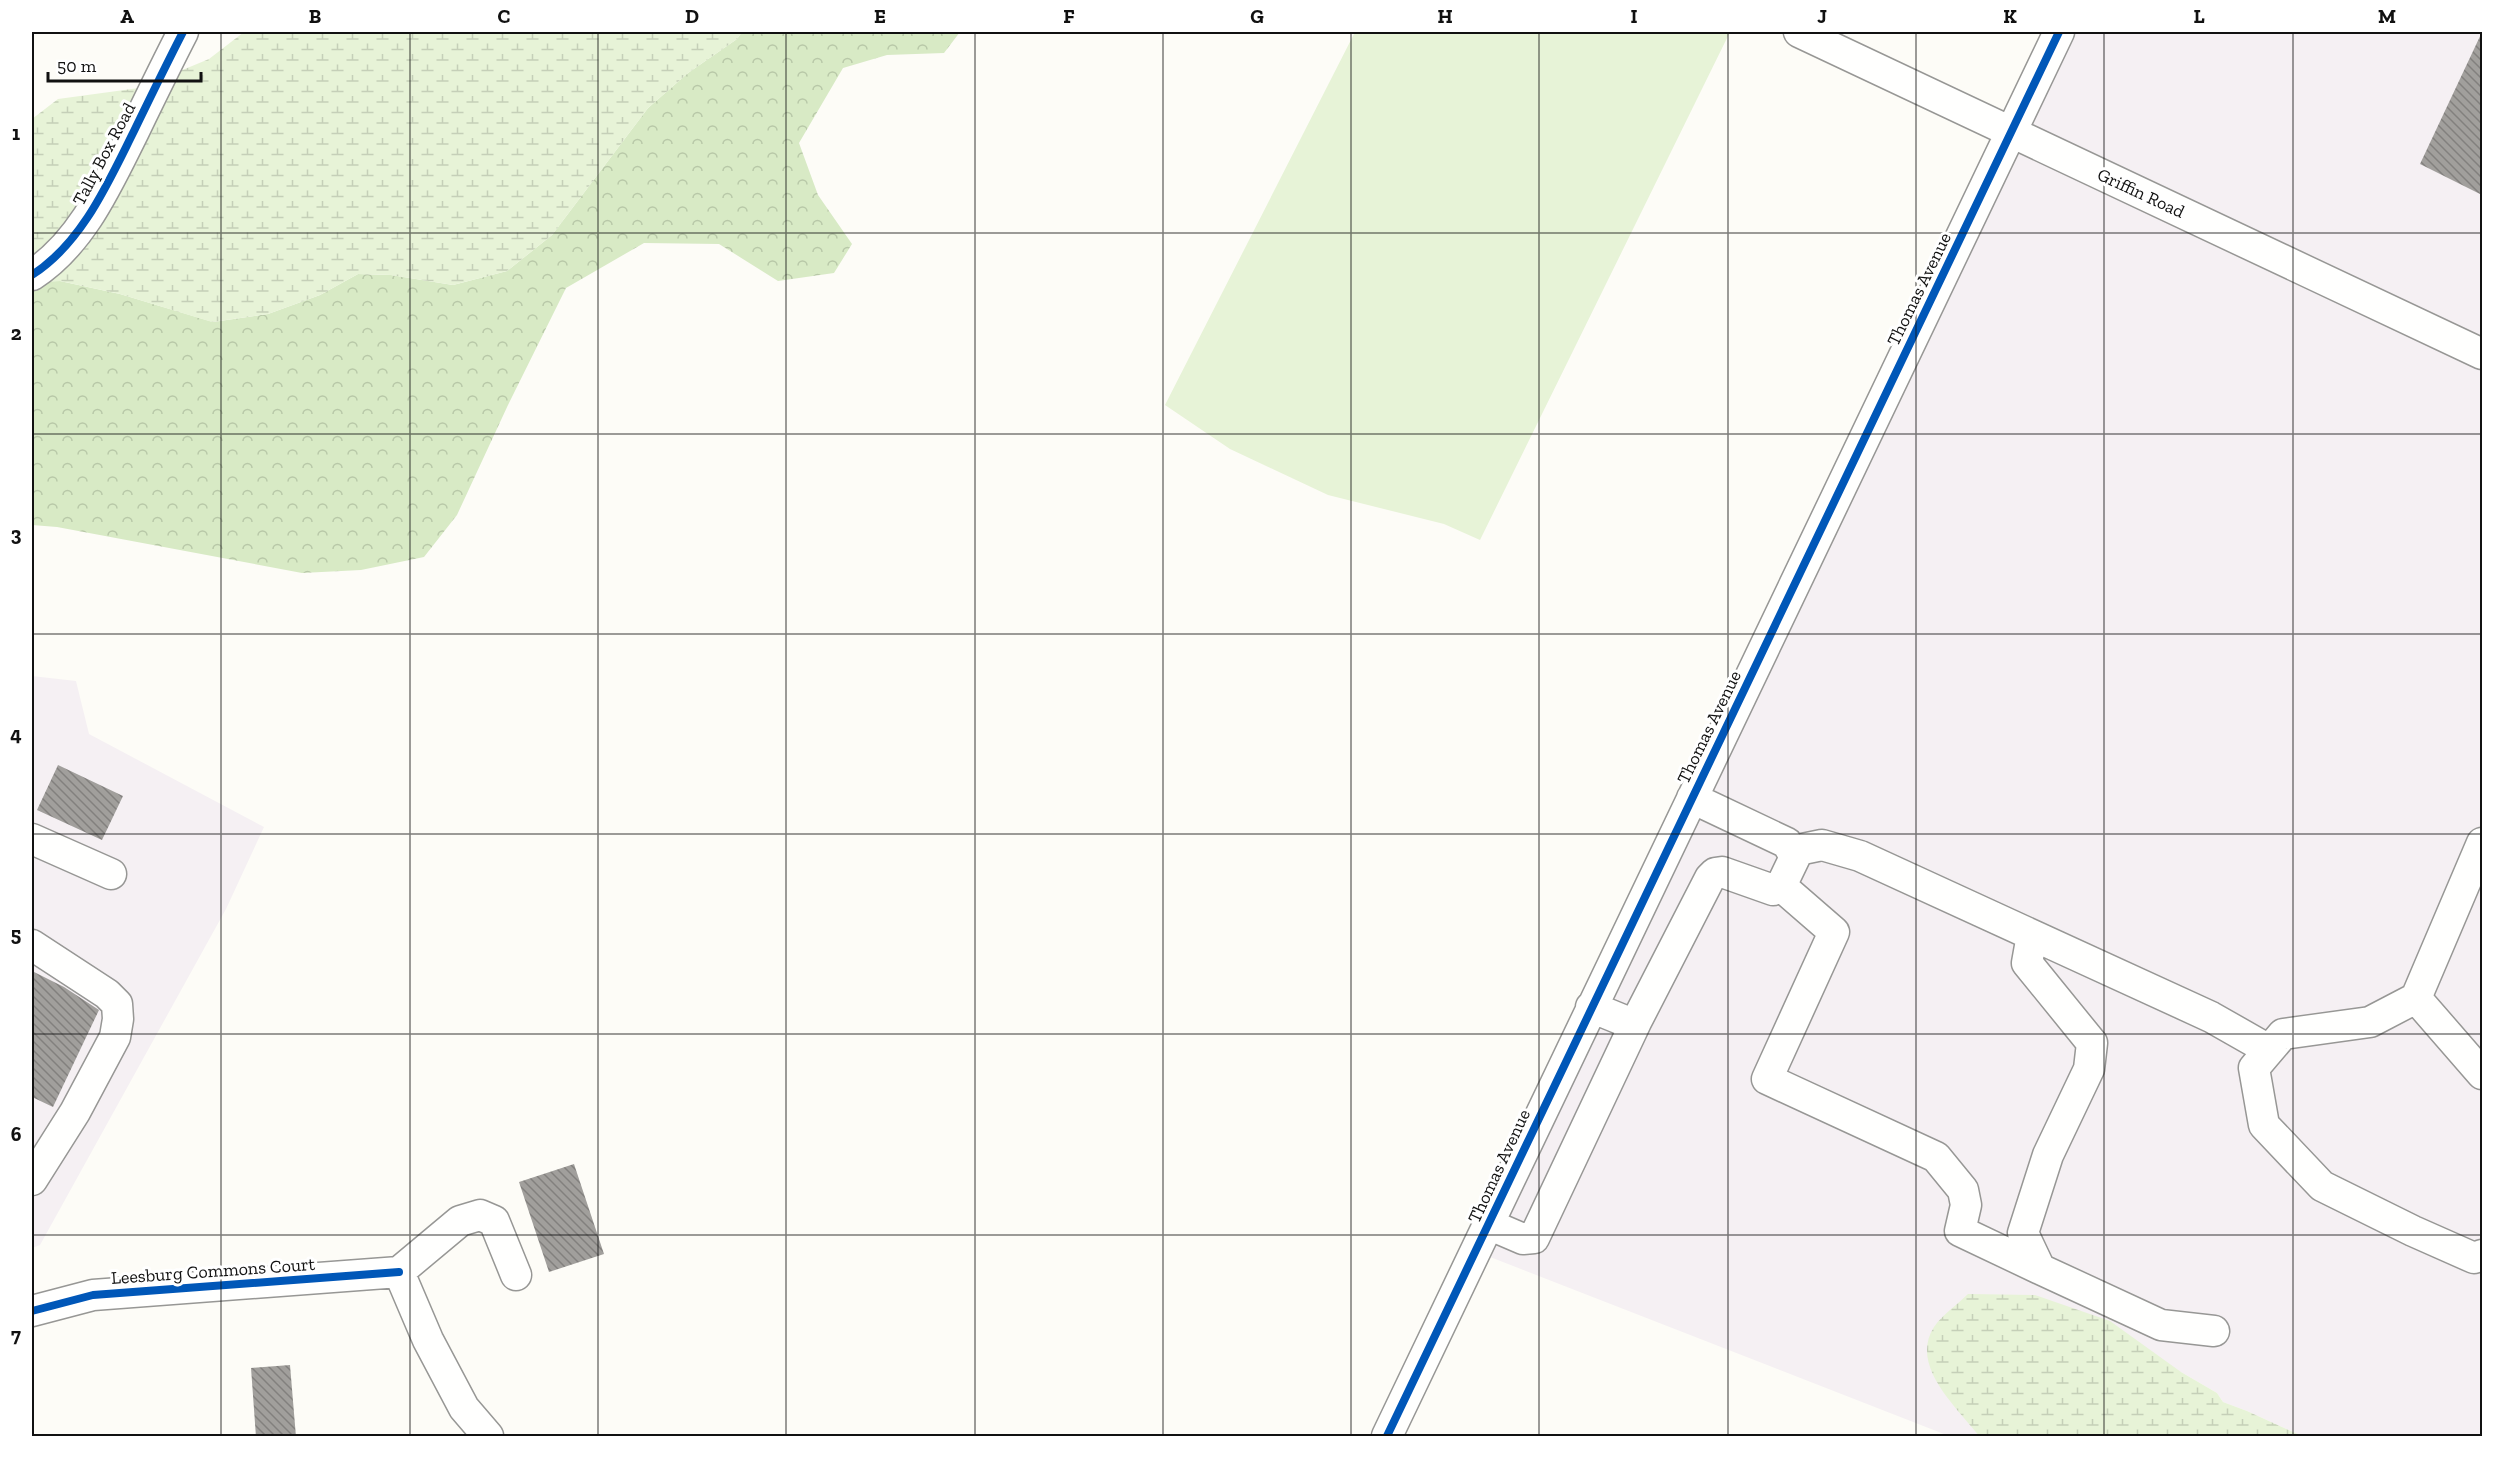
<svg xmlns="http://www.w3.org/2000/svg" width="2514" height="1468" viewBox="0 0 2514 1468" font-family="'Zilla Slab',serif">
  <defs>
    <pattern id="forest-crowns" width="20" height="18" patternUnits="userSpaceOnUse" patternTransform="scale(1.5)"><rect width="20" height="18" fill="#d8eac5"/><path d="M2 6a3 3 0 1 1 6 0M12 15a3 3 0 1 1 6 0" fill="none" stroke="#b8c8a8"/></pattern>
    <pattern id="wetland-marsh" width="20" height="14" patternUnits="userSpaceOnUse" patternTransform="scale(1.5)"><rect width="20" height="14" fill="#e7f3d7"/><path d="M1 5h8M5 5V1M11 12h8M15 12V8" fill="none" stroke="#c5cfb8"/></pattern>
    <pattern id="building-back-hatch" width="6" height="6" patternUnits="userSpaceOnUse" patternTransform="scale(1.5)"><rect width="6" height="6" fill="#a19f9c"/><path d="M-1 5l2 2M0 0l6 6M5-1l2 2" fill="none" stroke="#82807e"/></pattern>
  </defs>
  <rect width="100%" height="100%" fill="#fdfcf7"/>
  <path fill="#f5f0f3" d="M2071,32H2482V341L2026,126Z
    M2016,147L2482,367V1436H2302L2247,1411L2223,1402L2217,1393L2181,1372L1965,1417L1979,1436H1949L1485,1255Z
    M32,676L76,681L89,734L264,827L226,909L40,1245L32,1248Z"/>
  <path fill="#e7f3d7" d="M1355,32H1730L1480,540L1444,524L1328,495L1230,449L1165,405Z"/>
  <path fill="url(#forest-crowns)" d="M742,32H960L944,53L887,55L843,68L799,143L818,195L852,244L834,273L778,281L719,244L644,243L566,288L508,405L457,515L424,557L361,570L302,573L57,527L32,525V282L60,281L120,294L213,322L268,314L320,295L358,274L391,275L453,285L507,271L552,235L648,108L688,73L737,39Z"/>
  <path fill="url(#wetland-marsh)" d="M244,32H742L737,39L688,73L648,108L552,235L507,271L453,285L391,275L358,274L320,295L268,314L212,322L120,294L60,281L32,282V119L58,99L139,88L209,59Z
    M1968,1294L2035,1295L2110,1321L2181,1372L2217,1393L2223,1402L2247,1411L2302,1436H1979C1957,1407 1909,1366 1934,1327C1942,1315 1958,1304 1968,1294Z"/>
  <path fill="url(#building-back-hatch)" d="M2482,32V195L2420,164Z
    M58,765L123,796L102,840L37,810Z
    M32,971L64,987L99,1010L53,1107L32,1097Z
    M574,1164L604,1254L549,1272L519,1182Z
    M290,1365L296,1437H256L251,1368Z"/>
  <g fill="none" stroke-linecap="round" stroke-linejoin="round">
    <g stroke="#979795" stroke-width="33">
      <path id="minor" d="M1799,32L2482,354
        M32,275C82,243 108,183 134,131C150,98 166,65 183,32
        M32,839L111,874
        M2482,843L2416,998L2370,1022L2283,1034L2254,1068L2264,1125L2322,1186L2413,1231L2474,1258L2482,1255
        M1793,851L1822,845L1860,856L2211,1017L2269,1050
        M1781,886L1834,932L1767,1079L1936,1157L1963,1190L1966,1205L1960,1231L2040,1269
        M2032,935L2027,963L2092,1043L2089,1069L2048,1155L2023,1233L2040,1269L2161,1325L2214,1331
        M32,945L107,994L117,1004L118,1019L115,1037L75,1112L32,1180
        M2416,998L2482,1074
        M1591,1007L1630,1023L1636,1022L1710,878L1715,873L1722,872L1773,890L1781,886L1795,857L1787,843L1692,798
        M1488,1224L1523,1239L1534,1238L1636,1022
        M399,1272L428,1340L464,1408L488,1436
        M399,1272L460,1221L480,1215L494,1221L516,1275
        M32,1311L93,1295L399,1272
        M1387,1436L2059,32"/>
    </g>
    <use href="#minor" stroke="#fffffe" stroke-width="30"/>
    <g stroke="#fff" stroke-width="11">
      <path id="cycleway" d="M32,275C82,243 108,183 134,131C150,98 166,65 183,32
        M32,1311L93,1295L399,1272
        M1387,1436L2059,32"/>
    </g>
    <use href="#cycleway" stroke="#0057b8" stroke-width="8"/>
  </g>
  <path fill="none" stroke="#111" stroke-width="1.5" stroke-opacity="0.55" d="M221,32V1436M410,32V1436M598,32V1436M786,32V1436M975,32V1436M1163,32V1436M1351,32V1436M1539,32V1436M1728,32V1436M1916,32V1436M2104,32V1436M2293,32V1436M32,233H2482M32,434H2482M32,634H2482M32,834H2482M32,1034H2482M32,1235H2482"/>
  <g text-anchor="middle" stroke-width="6" stroke-linejoin="round" paint-order="stroke">
    <g font-size="18" fill="#111" stroke="#fff">
      <text transform="translate(104 154) rotate(-62)" y="6">Tally Box Road</text>
      <text transform="translate(2141 193) rotate(25)" y="6">Griffin Road</text>
      <text transform="translate(1919 289) rotate(-64)" y="6">Thomas Avenue</text>
      <text transform="translate(1709 727) rotate(-64)" y="6">Thomas Avenue</text>
      <text transform="translate(1499 1166) rotate(-65)" y="6">Thomas Avenue</text>
      <text transform="translate(213 1271) rotate(-4)" y="6">Leesburg Commons Court</text>
    </g>
  </g>
  <rect width="2514" height="1468" fill="none" stroke="#ffffff" stroke-width="66"/>
  <path d="M48 72v9h153v-9" fill="none" stroke="#111111" stroke-width="3"/>
  <text x="57" y="72" font-size="18" fill="#111111" stroke="#ffffff" stroke-width="4.5" paint-order="stroke">50 m</text>
  <rect x="33" y="33" width="2448" height="1402" fill="none" stroke="#111" stroke-width="2"/>
  <g font-size="20" text-anchor="middle" font-weight="bold" fill="#111">
    <text x="127" y="23">A</text>
    <text x="315" y="23">B</text>
    <text x="504" y="23">C</text>
    <text x="692" y="23">D</text>
    <text x="880" y="23">E</text>
    <text x="1069" y="23">F</text>
    <text x="1257" y="23">G</text>
    <text x="1445" y="23">H</text>
    <text x="1634" y="23">I</text>
    <text x="1822" y="23">J</text>
    <text x="2010" y="23">K</text>
    <text x="2199" y="23">L</text>
    <text x="2387" y="23">M</text>
    <text x="16" y="140">1</text>
    <text x="16" y="340">2</text>
    <text x="16" y="541">3</text>
    <text x="16" y="741">4</text>
    <text x="16" y="941">5</text>
    <text x="16" y="1141">6</text>
    <text x="16" y="1342">7</text>
  </g>
</svg>
